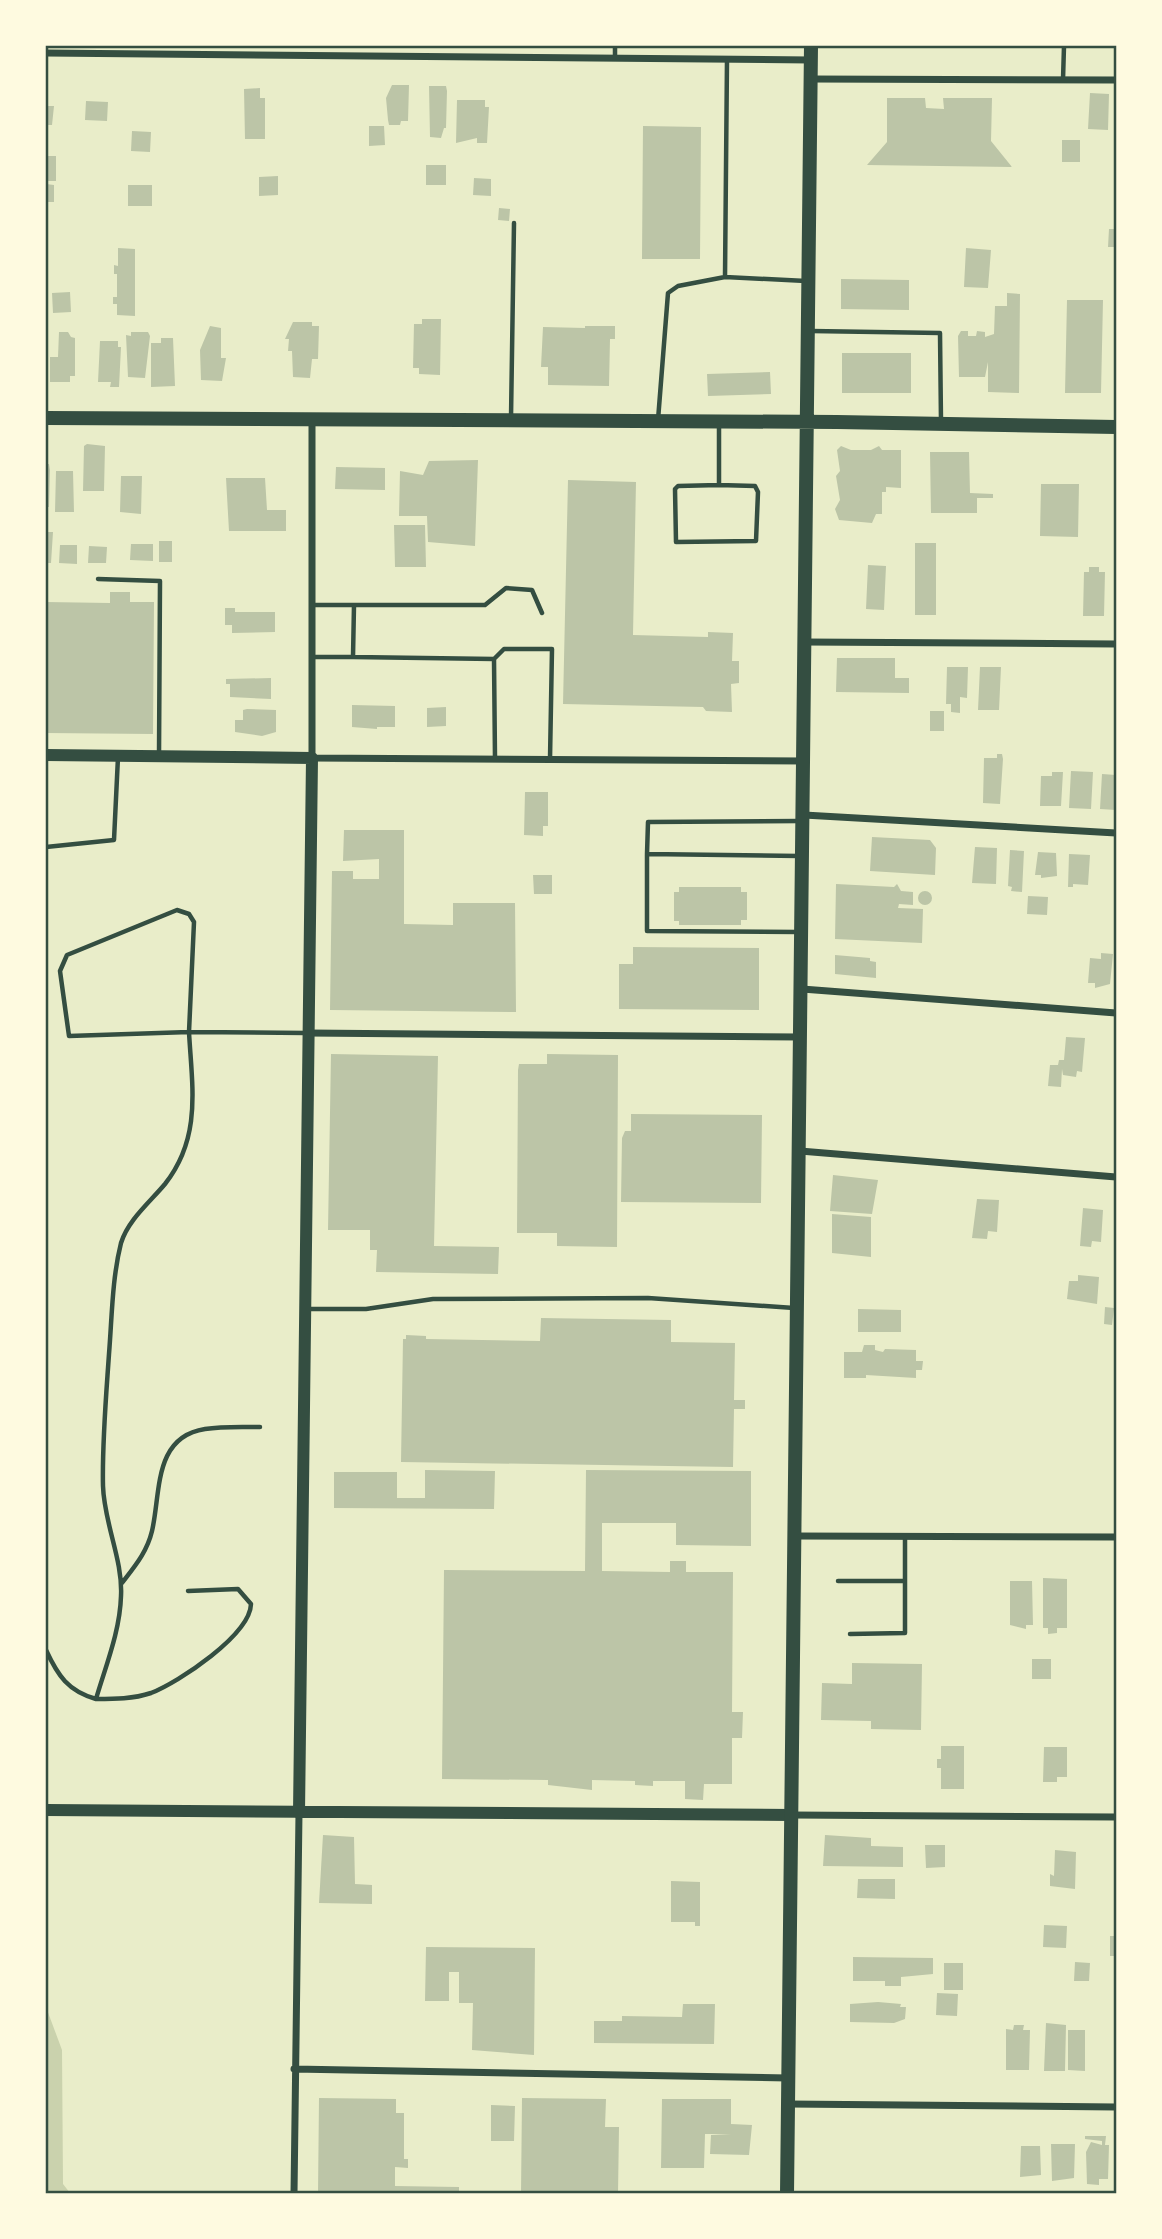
<svg xmlns="http://www.w3.org/2000/svg" width="1162" height="2239" viewBox="0 0 1162 2239" font-family="'Sofia Sans Condensed',sans-serif">
  <rect width="100%" height="100%" fill="#e9edc9"/>
  <path fill="#cad2ad" d="M46,2007L62,2050L63,2184L70,2193H46Z"/>
  <path fill="#bcc5a7" d="M392,85H409L408,121H401L400,125H389L388,120L386,98Z
    M429,86H446L447,91L446,128H444L441,138L430,137Z
    M260,88V98H265V139H245L244,89Z
    M1090,93L1109,94L1108,130L1088,129Z
    M887,98H925L926,108L944,109L943,98H992L991,141L1012,167L867,165L887,142Z
    M457,100H485V107H489L487,143H477V138L456,143Z
    M86,101L108,102L107,121L85,120Z
    M46,106H54L52,125H46Z
    M369,126H384L385,145L369,146Z
    M643,126L701,127L700,259H642Z
    M132,131L151,132L150,152L131,151Z
    M1062,140H1080V162H1062Z
    M46,156H56V181H46Z
    M426,165H446V185H426Z
    M278,176V195L259,196V177Z
    M474,178L491,179V196L473,195Z
    M46,184L54,185V202H48V205H46Z
    M128,185H152V206H128Z
    M499,208L510,209L509,221L498,220Z
    M1109,229H1116V247H1108Z
    M118,248L135,249V316L117,315V304H113V297H117V274H114V265L118,266Z
    M966,248L991,250L988,288L964,287Z
    M841,279L909,280V310L841,309Z
    M70,292L71,312L53,313L52,293Z
    M1007,293L1020,294L1019,393L988,392V362L985,377H959L958,336L961,331H968V336H976L977,331L985,332V337L994,334L995,306H1007Z
    M1067,300H1103L1101,393H1065Z
    M422,319H441L440,375L419,374V368H413L414,324H422Z
    M293,322H312V326H319L318,359H312L310,378L293,377L292,351H288L289,339H285Z
    M210,326L221,328V358H226L222,381L201,380L200,350Z
    M585,326H615V339H610L609,386L548,385V367H541L543,327L585,328Z
    M59,332H68L71,337L75,338V376H70V382H50V357H58Z
    M131,332H148L150,336L145,378L128,377L126,335L131,336Z
    M161,338H173L175,386L151,387V343H161Z
    M100,341H118V347H121L119,387H110L111,382H98Z
    M842,353H911V393H842Z
    M770,372L771,394L708,396L707,374Z
    M87,444L105,446L104,491H83L84,446Z
    M841,446L851,450H871L879,446L882,450H901V488L886,487V492H882V514H876L872,523L839,520L835,509L840,500L836,476L840,471L837,450Z
    M930,452H969L970,493L993,494V498H977V513H931Z
    M478,460L475,546L428,542L427,516H399L400,471L423,475L429,461Z
    M46,464H49L50,470L49,507H46Z
    M336,467L385,468V490L335,489Z
    M56,471H73L74,512H55Z
    M121,476H142L141,514L120,512Z
    M226,478H265L267,510H286V531H229Z
    M568,480L636,482L633,635L708,637V632L733,633L732,661H739V683L731,684L732,712L706,711L703,707L563,704Z
    M1041,484H1079L1078,537L1040,536Z
    M394,525H425L426,567H395Z
    M46,532H53L51,563H46Z
    M159,541H172V562H159Z
    M915,543H936V615H915Z
    M131,544H153V561L130,560Z
    M60,545H77V564L59,563Z
    M89,546L107,547L106,563H88Z
    M868,565L886,566L884,610L866,609Z
    M1089,567H1099V572H1105L1104,616H1083L1084,572H1089Z
    M110,592H130V602H154L153,734L46,733V602L110,603Z
    M225,608H235V612H275V632L232,633V625H225Z
    M837,658H895V678H909V693L836,692Z
    M947,667H968L967,698L960,697V713L951,712V704H946Z
    M980,667H1001L999,710H978Z
    M271,678V699L230,697V684H226V679Z
    M352,705L395,706V727H377V729L352,727Z
    M446,707V726L427,727V708Z
    M247,709L276,710V732L262,736L235,732V720H243V710Z
    M930,711H944V731H930Z
    M997,754H1002L1003,759L1000,804L983,803L984,758H997Z
    M1071,771L1093,772L1091,809L1069,808Z
    M1052,772H1063L1061,806H1040L1041,776H1052Z
    M1102,774L1116,775V810L1100,809Z
    M525,792H548V826H543V836L524,835Z
    M344,830H404V924L453,925V903H515L516,1012L330,1010L332,871H353V879H379V859L343,861Z
    M872,837L930,840L936,848L935,875L870,871Z
    M975,847L997,848L996,884L972,883Z
    M1010,850L1024,851L1022,892L1011,891L1012,887L1008,886Z
    M1038,852L1056,853L1057,876L1041,878V875H1035Z
    M1069,854L1090,855L1088,885L1073,884V887H1068Z
    M533,875H552V894H534Z
    M836,884L894,887L897,884L901,891L913,892V905L899,904L898,908L923,909L922,943L835,939Z
    M679,887H741V892H747V920H741V925H679V921H674V892H679Z
    M918 898a7 7 0 1 1 14 0a7 7 0 1 1-14 0Z
    M1028,896L1048,897L1047,915L1027,914Z
    M633,947L759,948V1010L619,1009V964H633Z
    M1101,953L1113,954L1110,984L1095,988V983H1088L1090,958L1101,959Z
    M835,955L870,958V961L876,962V978L835,974Z
    M1066,1037L1085,1038L1082,1072L1077,1071L1076,1077L1063,1075L1062,1069L1061,1087L1048,1086L1050,1065H1058L1059,1060H1064Z
    M331,1054L438,1056L434,1246L499,1247L498,1274L376,1272L377,1250H370V1230H328Z
    M547,1054L618,1055L617,1247L557,1246V1233H517L518,1070L519,1064H547Z
    M631,1114L762,1115L761,1203L621,1202L622,1138L625,1131H631Z
    M833,1175L878,1180L872,1214L830,1211Z
    M977,1199L999,1200L997,1232L988,1231L987,1239L972,1238Z
    M1083,1208L1103,1210L1101,1242L1092,1241L1091,1247L1080,1246Z
    M832,1214L871,1217V1257L832,1253Z
    M1078,1275L1099,1277L1097,1304L1067,1299L1069,1281H1078Z
    M1105,1307L1114,1308L1112,1325L1104,1324Z
    M858,1309L901,1310V1332H858Z
    M541,1318L671,1320V1342L735,1343L734,1400H745V1409H734L733,1467L401,1462L403,1339H406V1335L426,1336V1339L540,1341Z
    M864,1345H875V1350L883,1352L885,1349L916,1350V1361H923L922,1370H916V1378L866,1375V1378H844V1352H862Z
    M425,1470L495,1471L494,1509L334,1508V1472H397V1498H425Z
    M586,1470L751,1471V1546L676,1545V1523H602V1571L670,1572V1561H686V1572H733L732,1712H743L742,1738H732V1784H704L703,1800L685,1799V1781H653V1786L635,1785V1781L592,1780V1790L548,1785V1780L442,1779L444,1570L585,1571Z
    M1043,1578L1067,1579V1628H1057V1633L1048,1634V1628H1043Z
    M1010,1581H1032L1033,1625H1026V1629L1010,1625Z
    M1032,1659H1051V1679H1032Z
    M852,1663L922,1664L921,1730L871,1729V1721L821,1720L822,1683L852,1684Z
    M941,1746H964V1789H941V1768H937V1759H941Z
    M1044,1747H1067V1777H1057V1782H1043Z
    M323,1835L354,1837L355,1884L372,1885V1904L319,1903Z
    M825,1835L871,1838V1846L903,1847V1867L823,1866Z
    M925,1845H945V1867L926,1868Z
    M1055,1850L1076,1852L1075,1889L1050,1886V1874L1054,1876Z
    M858,1879H895V1899L857,1898Z
    M671,1881L700,1882V1926H695V1922H671Z
    M1044,1925L1067,1926L1066,1948L1043,1947Z
    M1110,1936H1116V1956H1110Z
    M426,1947L535,1948L534,2055L472,2050L473,2003H459V1972H449V2001H425Z
    M853,1957L933,1958V1974L901,1977V1986H885V1981H853Z
    M1075,1962L1090,1963L1089,1981H1074Z
    M944,1963H963V1990H944Z
    M937,1993L958,1994L957,2016L936,2015Z
    M878,2002L901,2004L900,2007H906L905,2019L894,2023L850,2022V2004Z
    M683,2004H715L714,2044L594,2043V2021H622V2016L682,2017Z
    M1046,2023L1066,2025L1065,2071H1044Z
    M1014,2025H1024L1023,2030H1030L1029,2070H1006V2029L1013,2030Z
    M1068,2030H1085V2071L1068,2070Z
    M319,2098L396,2099V2113H404V2159H408V2168L395,2167V2186L459,2187V2194H318Z
    M522,2098L606,2099L605,2127H619L618,2194H521Z
    M662,2099H731V2124L752,2125L749,2155L710,2154L711,2135L731,2134H705L704,2168H661Z
    M491,2105L515,2106L514,2141H491Z
    M1085,2136H1106L1105,2145H1109L1108,2179H1099V2185L1087,2184L1086,2152L1091,2142L1102,2145V2141L1085,2139Z
    M1051,2144H1075L1074,2178L1052,2181Z
    M1021,2146H1040L1041,2175L1020,2177Z"/>
  <g fill="none" stroke-linecap="round" stroke-linejoin="round">
    <path stroke="#344e41" stroke-width="4.5" d="M615,56V46
      M727,59L725,277L806,281
      M1063,80L1064,46
      M811,331L940,333L941,422
      M511,418L514,223
      M658,420L668,293L678,286L725,277
      M719,423V485
      M719,485L755,486L758,492L756,541L676,542L675,489L678,486Z
      M98,579L160,581L159,755
      M312,605H485L506,588L532,590L542,613
      M313,657H353L354,605
      M353,657L494,659L504,649H552L550,759
      M494,659L495,759
      M46,847L114,840L118,757
      M647,854L648,822L800,821
      M177,910L189,914L194,922L189,1032L69,1036L60,971L67,955Z
      M798,932L647,931V854L799,856
      M307,1309H366L433,1299L648,1298L794,1308
      M838,1581H905
      M122,1583C135,1566 147,1552 152,1531C161,1493 153,1437 205,1429C223,1426 242,1427 260,1427
      M188,1591L238,1589L251,1604C250,1635 179,1682 151,1693C133,1699 115,1699 96,1699C106,1665 120,1631 121,1596C123,1560 104,1523 103,1486C102,1443 106,1398 109,1354C112,1317 112,1279 121,1243C128,1220 150,1202 165,1184C202,1137 192,1087 189,1032L306,1033
      M850,1634L905,1633V1537
      M46,1650C58,1676 68,1691 96,1699"/>
    <path stroke="#344e41" stroke-width="7" d="M46,53L811,60
      M811,79L1116,80
      M312,420V758L804,761
      M804,642L1116,644
      M804,815L1116,833
      M802,989L1116,1013
      M307,1033L800,1037
      M800,1151L1116,1177
      M795,1536L1116,1537
      M792,1815L1116,1817
      M294,2069L788,2078
      M788,2104L1116,2107
      M294,2194L299,1813"/>
    <path stroke="#344e41" stroke-width="12" d="M46,755L312,758L299,1813
      M46,1810L792,1815"/>
    <path stroke="#344e41" stroke-width="14" d="M46,418L837,422L1116,427
      M787,2194L811,46"/>
  </g>
  <rect width="1162" height="2239" fill="none" stroke="#fefae0" stroke-width="94"/>
  <rect x="47" y="47" width="1068" height="2145" fill="none" stroke="#344e41" stroke-width="2.5"/>
</svg>
